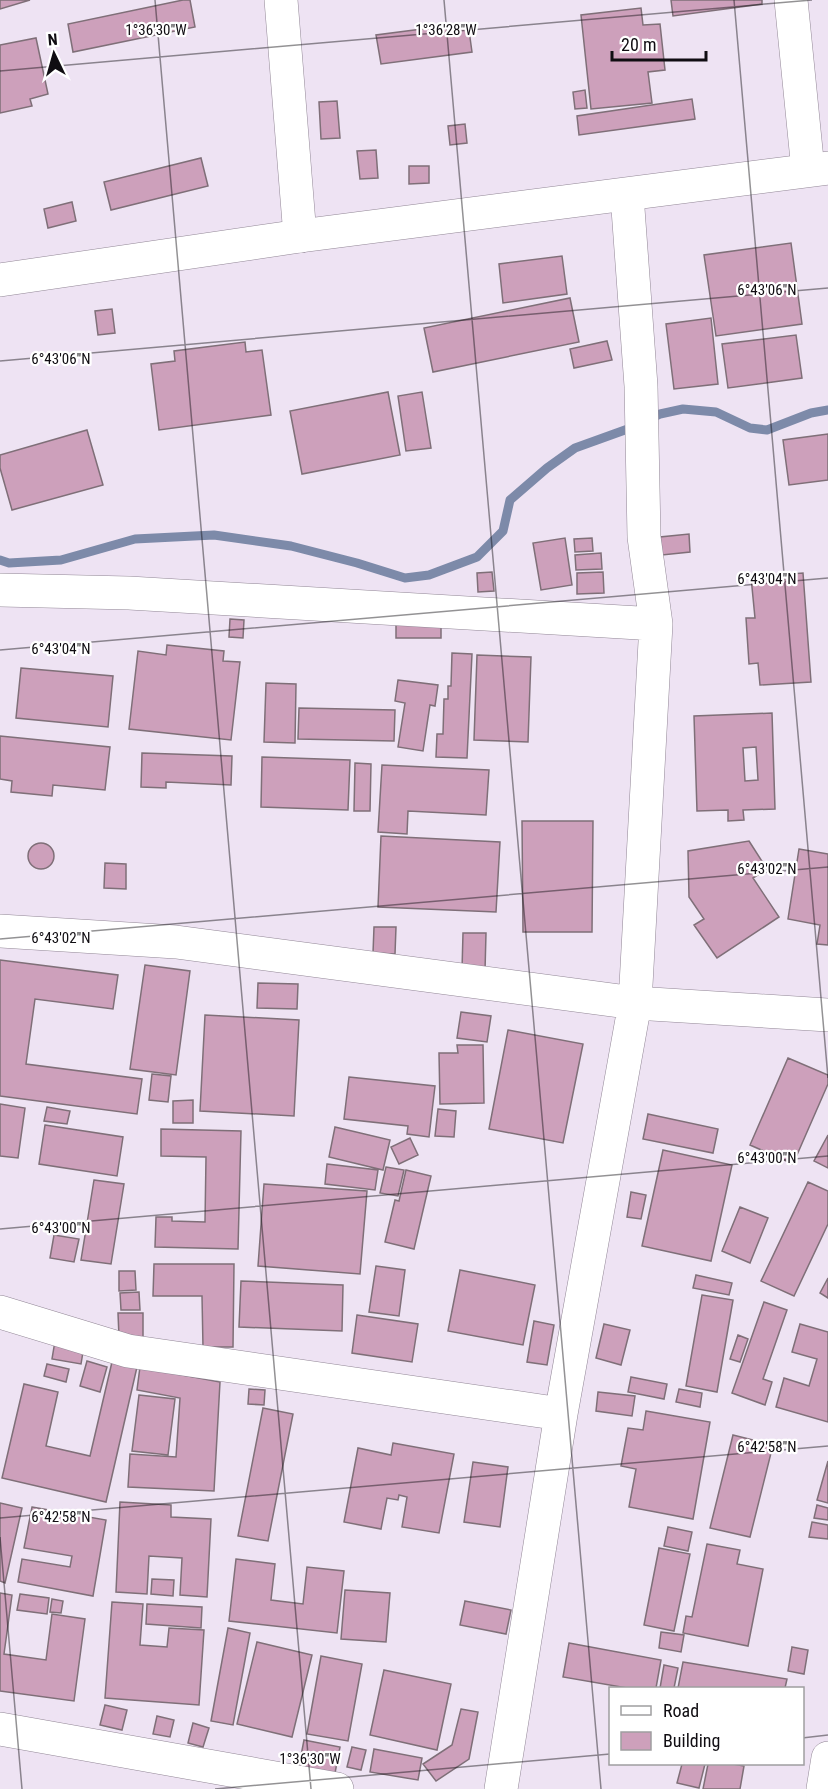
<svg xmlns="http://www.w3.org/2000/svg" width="828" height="1789" viewBox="0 0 828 1789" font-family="'Roboto Condensed',sans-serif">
  <rect width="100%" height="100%" fill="#eee3f3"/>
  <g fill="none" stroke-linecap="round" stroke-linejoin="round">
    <path stroke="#7d8aa9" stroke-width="9" d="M648,420L660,414L683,409L716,412L750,428L767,430L811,413L828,410
      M0,560L9,563L61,560L135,539L214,535L291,546L357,563L405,578L429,575L477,557L503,531L510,500L547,468L575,448L636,426"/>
  </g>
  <path fill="#cda0bb" stroke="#7f6f78" stroke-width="1.5" fill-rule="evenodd" d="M0,0H30L0,9Z
    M183,0H190L195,27L73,52L68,24Z
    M671,0H762V4L673,16Z
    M641,8L643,25L660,24L665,70L648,72L652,103L591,109L581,15Z
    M468,23L472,52L381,64L376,35Z
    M36,38L48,94L30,99L32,106L0,113V45Z
    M585,90L587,108L575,109L573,92Z
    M692,99L695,119L579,135L577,116Z
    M337,101L340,138L321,139L319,102Z
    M465,124L467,143L450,145L448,126Z
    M376,150L378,178L360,179L357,151Z
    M201,158L208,186L111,210L104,182Z
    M409,166H429V183L409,184Z
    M72,202L76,221L48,228L44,209Z
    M791,243L802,324L716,336L704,255Z
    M562,256L567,294L503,303L499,264Z
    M570,298L579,342L433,372L424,328Z
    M112,309L115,333L98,335L95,311Z
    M711,318L718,384L674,389L666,324Z
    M796,335L802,378L728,388L722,344Z
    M607,341L612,360L574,368L570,349Z
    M245,342L246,352L262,350L271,415L159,430L151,364L175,361L174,351Z
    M388,392L400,455L302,474L290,411Z
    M422,392L431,448L406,451L398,396Z
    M87,430L103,485L12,510L0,468V455Z
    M828,434V480L789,485L783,440Z
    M689,534L690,552L662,555L660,537Z
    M565,538L572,585L541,590L533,543Z
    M592,538L593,551L575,552L574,539Z
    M601,553L602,569L576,570L575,555Z
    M492,572L494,591L478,592L477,573Z
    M603,572L604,593L577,594V573Z
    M803,573L811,682L760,685L758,663L749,664L746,618H755L751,577Z
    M396,615H441V638H396Z
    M230,619L244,620L243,638L229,637Z
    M167,645L224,651L223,661L240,662L231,740L129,729L138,651L166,655Z
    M452,653L472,654L467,758L436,757L437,734H443L444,699H448V686H451Z
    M477,655L531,657L528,742L474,740Z
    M21,668L113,676L108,727L16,718Z
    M398,680L438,685L435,706L430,705L423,751L398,747L405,703L395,701Z
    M266,683L296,684L295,743L264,742Z
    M299,708L395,710L394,741L298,739Z
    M772,713L775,809L743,810L744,820L728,821V810L697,811L694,716ZM756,747L758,780L745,781L743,748Z
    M0,736L110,747L105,790L53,785L52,796L11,792L12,781L0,779Z
    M142,753L232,756L231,785L166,782V788L141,787Z
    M262,757L350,760L348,810L261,807Z
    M355,763L371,764L370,811H354Z
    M382,765L489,770L486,815L408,811L407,834L378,832Z
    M522,821H593L592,932H523Z
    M381,836L500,842L496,912L378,907Z
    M749,841L767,869L753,878L779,917L717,958L694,925L704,919L689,897L688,851Z
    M28 856a13 13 0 1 1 26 0a13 13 0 1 1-26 0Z
    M799,849L828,854V945L817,944L820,925L788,919Z
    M105,863L126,864V889L104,888Z
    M374,927H396L395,954L373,953Z
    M463,933H486L485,971L462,970Z
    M0,960L118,975L113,1009L35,999L26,1064L142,1079L137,1114L0,1096Z
    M145,965L190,971L176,1075L130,1069Z
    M258,983L298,984L297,1009L257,1008Z
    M461,1012L491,1016L487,1042L457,1038Z
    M205,1015L299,1020L294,1116L200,1111Z
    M508,1030L583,1044L563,1143L489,1129Z
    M457,1045H483L484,1103L440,1104L439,1053H458Z
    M788,1058L828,1075V1084L793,1164L750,1145Z
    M152,1074L171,1076L168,1102L149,1100Z
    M349,1077L435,1086L429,1137L407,1134L408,1126L344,1119Z
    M193,1100V1123H173V1101Z
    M0,1104L25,1108L18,1158L0,1156Z
    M47,1107L70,1111L67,1124L44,1121Z
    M438,1109L456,1111L454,1137L435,1136Z
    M648,1114L718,1129L713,1153L643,1139Z
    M45,1125L123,1137L117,1176L39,1164Z
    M335,1127L390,1140L383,1170L329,1157Z
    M161,1129L241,1131L238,1249L155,1247L156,1217H172V1221L205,1222L206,1157L161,1156Z
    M828,1135V1168L814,1161Z
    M410,1138L418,1155L399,1164L391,1147Z
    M663,1150L732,1165L711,1261L642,1246Z
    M327,1164L378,1170L375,1190L325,1184Z
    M386,1167L404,1170L398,1196L380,1193Z
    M406,1170L431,1176L414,1249L385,1242L395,1200L399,1201Z
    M94,1180L124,1184L111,1264L81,1260Z
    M808,1182L828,1191V1224L794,1296L761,1281Z
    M264,1184L367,1191L360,1274L258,1266Z
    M631,1192L646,1195L641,1219L627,1217Z
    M740,1207L768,1218L750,1263L722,1251Z
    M54,1235L79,1239L74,1262L50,1258Z
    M154,1264H234L233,1347H203L202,1296H153Z
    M376,1266L405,1270L399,1316L369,1312Z
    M460,1270L535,1285L523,1345L448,1331Z
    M119,1271H135L136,1290L119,1291Z
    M696,1275L732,1283L729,1295L693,1288Z
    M828,1278V1298L820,1293Z
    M241,1281L343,1285L342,1331L239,1327Z
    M139,1292L140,1310H121L120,1293Z
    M702,1295L733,1300L717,1392L686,1386Z
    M764,1302L787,1310L763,1379L772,1382L765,1405L732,1393Z
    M118,1313H143V1337H119Z
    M357,1315L418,1324L412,1362L352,1353Z
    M534,1321L554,1325L547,1365L527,1362Z
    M604,1324L630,1330L621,1365L596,1358Z
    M800,1324L828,1332V1422L776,1407L784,1378L809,1386L817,1359L792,1352Z
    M738,1335L748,1339L740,1362L730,1359Z
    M55,1341L84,1346L81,1364L52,1359Z
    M87,1361L107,1367L100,1392L80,1386Z
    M112,1362L137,1367L106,1502L2,1478L24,1384L58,1392L46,1446L90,1456Z
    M47,1364L69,1369L66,1382L44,1376Z
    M140,1367L220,1382L214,1491L128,1487L130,1454L176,1457L180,1398L137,1390Z
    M631,1377L667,1384L664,1399L628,1392Z
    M249,1389L265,1390L264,1405L248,1404Z
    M679,1389L702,1393L700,1407L676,1402Z
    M598,1392L635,1396L632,1416L596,1411Z
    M139,1395L175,1399L168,1455L132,1451Z
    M263,1408L293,1414L268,1541L238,1536Z
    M646,1411L710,1422L693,1519L629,1507L636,1469L621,1466L628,1428L643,1430Z
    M733,1435L773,1445L750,1537L710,1528Z
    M393,1443L454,1454L439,1533L402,1527L407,1497L399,1495L398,1500L387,1498L381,1529L344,1522L358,1448L391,1455Z
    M828,1461V1503L817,1500Z
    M473,1462L508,1467L500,1527L464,1522Z
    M120,1502L171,1505V1517L211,1519L207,1597L180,1595L182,1558L149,1556L147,1594L116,1592Z
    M0,1503L22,1508L5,1583L0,1581Z
    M817,1505L828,1508V1520L814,1518Z
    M32,1507L106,1520L93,1596L18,1582L22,1559L70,1567L72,1556L24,1548Z
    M812,1522L828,1525V1539L809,1537Z
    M668,1527L692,1532L688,1551L664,1546Z
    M707,1544L740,1550L737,1564L763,1569L748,1646L683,1633L686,1616L692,1617Z
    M659,1548L690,1554L674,1631L644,1625Z
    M236,1559L275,1564L271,1600L303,1604L307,1567L344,1571L337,1633L229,1621Z
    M152,1579L174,1580L173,1596L151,1594Z
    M345,1590L390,1593L386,1642L341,1639Z
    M0,1593L12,1595L4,1654L46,1660L52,1614L85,1619L74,1701L0,1691Z
    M20,1594L49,1598L47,1614L17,1610Z
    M52,1599L63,1601L61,1613L50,1612Z
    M465,1601L511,1610L506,1634L460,1625Z
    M112,1602L143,1604L140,1645L167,1647L169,1628L204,1630L199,1705L105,1698Z
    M147,1604L202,1607L201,1628L146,1624Z
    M228,1628L250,1633L233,1725L211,1721Z
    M661,1632L684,1635L681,1652L659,1648Z
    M257,1642L312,1655L292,1737L237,1724Z
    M569,1643L661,1660L656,1688H627L563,1677Z
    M792,1647L808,1650L804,1674L788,1671Z
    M321,1656L362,1664L348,1741L307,1734Z
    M683,1662L787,1679L785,1688H678Z
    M664,1665L678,1668L674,1688H660Z
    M384,1670L451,1684L437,1750L370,1735Z
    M105,1705L127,1710L122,1730L100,1725Z
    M461,1709L478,1712L469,1759L436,1781L423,1764L452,1745Z
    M157,1716L174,1720L170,1737L153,1734Z
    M193,1723L209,1728L203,1747L188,1743Z
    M304,1740L340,1747L335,1773L299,1766Z
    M352,1747L366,1750L361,1770L347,1767Z
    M374,1749L422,1758L418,1780L370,1772Z
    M682,1764H705L699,1788L677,1783Z
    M708,1764H733L744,1766L740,1789H703Z"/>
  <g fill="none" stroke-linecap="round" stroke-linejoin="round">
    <g stroke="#928796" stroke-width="34">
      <path id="minor" d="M281,0L300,236
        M791,0L808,170
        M0,590L129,593L656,624
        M0,931L176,942L635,1003L828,1015
        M0,1312L128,1351L561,1414
        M0,1729L337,1789
        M501,1789L561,1414L635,1003L656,624L644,537L641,386L627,195
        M823,1789L828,1758"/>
    </g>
    <g stroke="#928796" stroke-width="34">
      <path id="tertiary" d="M0,280L300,236L828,168"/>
    </g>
    <use href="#minor" stroke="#fff" stroke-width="33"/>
    <use href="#tertiary" stroke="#fff" stroke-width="33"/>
  </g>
  <path fill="none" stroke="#100d12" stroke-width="1.5" stroke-opacity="0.45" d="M155,0L311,1789M444,0L601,1789M734,0L828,1078M0,71L812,0M0,361L828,288M0,650L828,578M0,939L828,867M0,1229L828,1156M0,1518L828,1446M0,1537L22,1789M802,1738L828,1735M215,1789L610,1754"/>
  <g font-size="15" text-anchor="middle" fill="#100d12" stroke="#fff" stroke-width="4.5" stroke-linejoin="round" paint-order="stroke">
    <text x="156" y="35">1°36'30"W</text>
    <text x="446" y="35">1°36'28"W</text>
    <text x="767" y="295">6°43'06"N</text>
    <text x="61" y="364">6°43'06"N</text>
    <text x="767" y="584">6°43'04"N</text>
    <text x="61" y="654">6°43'04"N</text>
    <text x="767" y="874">6°43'02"N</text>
    <text x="61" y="943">6°43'02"N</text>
    <text x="767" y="1163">6°43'00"N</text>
    <text x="61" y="1233">6°43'00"N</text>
    <text x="767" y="1452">6°42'58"N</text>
    <text x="61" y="1522">6°42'58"N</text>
    <text x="310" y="1764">1°36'30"W</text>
  </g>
  <rect x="609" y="1687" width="195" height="78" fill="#ffffff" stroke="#9f9ea0" stroke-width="1.5"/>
  <rect x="621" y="1706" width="30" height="9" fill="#ffffff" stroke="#9f9ea0" stroke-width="1.5"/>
  <text x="663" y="1717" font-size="18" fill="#100d12">Road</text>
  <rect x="621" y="1732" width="30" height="18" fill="#cda0bb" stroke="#9f9ea0" stroke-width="1.5"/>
  <text x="663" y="1747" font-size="18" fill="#100d12">Building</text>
  <g transform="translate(54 54) rotate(355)" stroke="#ffffff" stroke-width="4.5" paint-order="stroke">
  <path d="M0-4.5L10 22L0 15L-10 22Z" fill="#100d12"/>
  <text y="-9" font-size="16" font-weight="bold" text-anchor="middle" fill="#100d12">N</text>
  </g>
  <path d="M612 51v9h94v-9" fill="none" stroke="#100d12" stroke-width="3"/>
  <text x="621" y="51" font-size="18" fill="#100d12" stroke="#ffffff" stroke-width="4.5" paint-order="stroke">20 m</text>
</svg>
